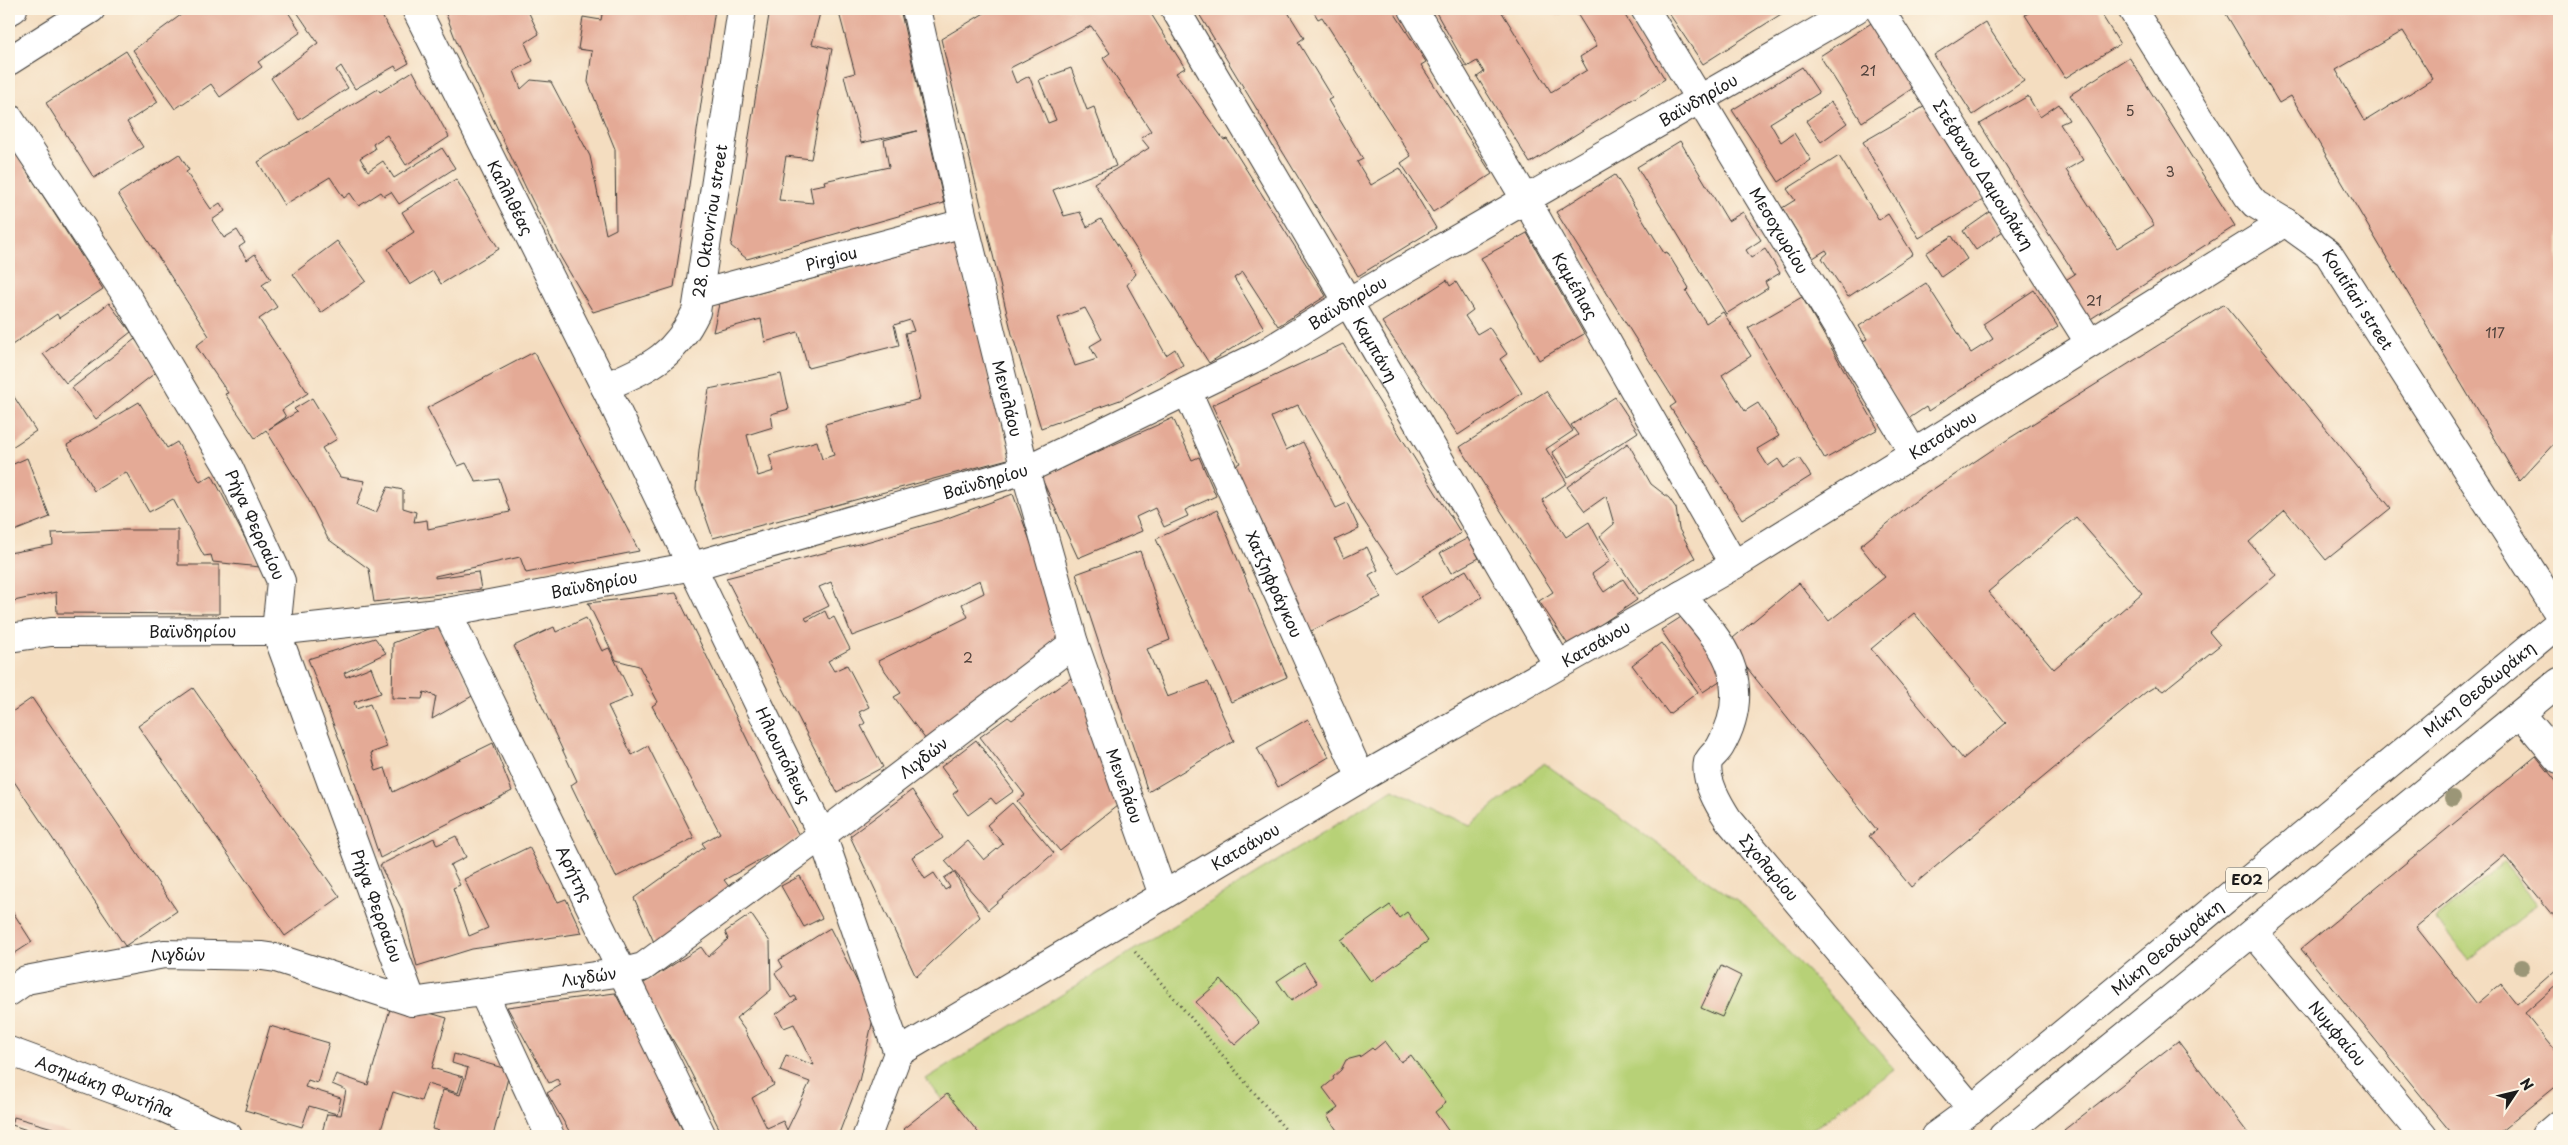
<svg xmlns="http://www.w3.org/2000/svg" width="2568" height="1145" viewBox="0 0 2568 1145" font-family="'Playpen Sans',sans-serif">
  <rect width="100%" height="100%" fill="#fcf5e5"/>
  <filter id="ink" filterUnits="userSpaceOnUse"><feTurbulence type="fractalNoise" baseFrequency=".02" numOctaves="2"/><feDisplacementMap in="SourceGraphic" scale="10" xChannelSelector="R" yChannelSelector="G"/><feConvolveMatrix kernelMatrix="1 2 1 2 8 2 1 2 1" color-interpolation-filters="sRGB"/></filter>
  <filter id="wash" filterUnits="userSpaceOnUse"><feTurbulence type="fractalNoise" baseFrequency=".0096" numOctaves="4" result="noise"/><feDisplacementMap in="SourceGraphic" scale="20" xChannelSelector="R" yChannelSelector="G"/><feGaussianBlur stdDeviation="1.12" result="paint"/><feColorMatrix in="noise" values="0 0 0 0 0 0 0 0 0 0 0 0 0 0 0 0 0 1.4 0 .05"/><feComposite in="paint" operator="in"/></filter>
  <g filter="url(#wash)">
    <rect width="100%" height="100%" fill="#f4ddc0"/>
    <path fill="#b7d177" stroke="#6a764a" d="M1544,763L1745,907L1825,990L1894,1069L1804,1136H970L926,1079L1393,789L1470,826Z
      M2503,862L2537,904L2469,960L2435,919Z"/>
    <g id="blocks">
      <path fill="#e4aa96" fill-rule="evenodd" d="M189,9H293L288,12L301,32L258,62L262,67L220,97L211,84L175,109L133,50Z
        M295,9H378L409,63L397,70L395,66L355,89L341,66L336,70L348,88L299,120L271,78L318,43Z
        M444,9H531L528,11L539,34L525,43L533,61L514,71L521,89L531,80L551,82L590,156L606,234L616,229L615,149L588,82L592,51L578,49L583,17L601,20L603,9H715L674,287L593,312L560,256L526,188L458,46Z
        M770,9H821L812,44L832,49L811,159L786,156L779,200L813,203L810,187L825,184L824,181L889,167L884,140L917,131L861,143L844,76L855,73L838,9H900L944,203L747,259L731,246Z
        M991,9H1148L1185,68L1176,73L1224,140L1227,139L1326,296L1278,326L1243,272L1234,278L1264,328L1209,363L1094,183L1149,148L1141,138L1151,131L1103,58L1110,53L1091,26L1010,68L1016,83L1029,76L1048,123L1056,120L1039,80L1071,68L1087,110L1094,107L1116,166L1053,190L1064,216L1080,212L1087,227L1101,219L1136,274L1127,285L1166,355L1175,349L1183,365L1120,400L1041,428L1012,334L941,39ZM1085,308L1102,339L1090,346L1097,359L1075,366L1058,318Z
        M1196,9H1286L1304,38L1298,42L1332,98L1328,100L1363,159L1357,162L1371,185L1400,168L1436,228L1358,276Z
        M1312,9H1392L1426,62L1421,65L1492,174L1433,212L1401,163L1411,156L1322,17L1318,19Z
        M1434,9H1500L1551,92L1587,70L1580,57L1597,46L1574,9H1621L1665,79L1530,163L1477,77L1484,72L1477,61L1467,67Z
        M1552,9H1568L1557,16Z
        M1666,9H1789L1703,64Z
        M2035,9H2098L2120,44L2065,78L2025,15Z
        M2223,9H2559V438L2519,481L2291,96L2279,103ZM2403,31L2433,79L2365,121L2336,70Z
        M1873,22L1916,86L1862,122L1820,56Z
        M1985,22L2024,81L1973,115L1934,55Z
        M126,51L158,102L127,122L143,147L94,178L46,103Z
        M2129,57L2235,226L2089,320L2064,281L2075,274L2024,196L1980,124L2028,96L2040,117L2059,104L2069,120L2060,124L2083,160L2066,170L2117,248L2154,225L2070,95Z
        M1802,67L1819,93L1770,123L1781,142L1794,133L1811,160L1779,182L1732,110Z
        M413,71L449,137L406,165L387,135L373,144L375,149L360,158L368,171L383,161L394,178L442,148L455,168L399,204L391,192L384,196L381,192L359,206L350,193L344,198L330,177L284,205L258,162L378,89L380,92Z
        M1831,102L1847,123L1821,142L1806,121Z
        M1927,105L1983,200L1919,238L1863,142Z
        M1680,141L1728,221L1743,212L1761,240L1746,250L1751,258L1765,249L1780,273L1765,282L1768,288L1726,314L1637,167Z
        M9,143L103,289L59,318L57,314L9,347Z
        M179,154L189,170L186,172L211,209L220,203L225,211L212,220L224,238L237,230L245,243L239,247L247,260L255,254L271,279L262,285L277,307L259,319L308,393L282,410L286,417L269,429L297,412L294,409L312,398L337,439L322,448L340,477L365,481L357,505L376,513L388,487L403,490V508L416,512L414,522L427,520L428,529L510,512L499,479L476,482L466,463L458,466L427,408L534,352L639,551L526,573L520,557L435,576V578L478,572L481,589L374,602L369,569L328,539L307,497L266,430L255,438L225,394L228,393L196,346L209,336L118,194Z
        M1839,156L1879,220L1888,214L1913,254L1848,297L1822,258L1828,253L1826,250L1813,258L1782,208L1795,200L1787,189Z
        M1615,175L1664,253L1667,252L1689,288L1686,291L1706,323L1723,312L1751,356L1722,375L1745,411L1758,403L1779,436L1757,449L1768,466L1778,459L1784,468L1799,458L1811,476L1742,519L1670,407L1676,403L1556,212Z
        M456,179L499,249L441,284L433,271L410,285L388,249L414,232L402,212Z
        M1990,212L2003,231L1976,250L1963,231Z
        M1527,233L1584,334L1539,360L1481,258Z
        M1952,236L1967,259L1941,277L1926,253Z
        M955,240L1008,459L713,538L696,489L699,450L709,389L781,374L789,409L771,414L773,427L747,435L758,476L774,471L769,455L817,441L822,459L834,455L825,424L920,399L905,333L914,331L910,320L894,325L899,345L808,368L798,332L765,342L761,319L713,332L719,304Z
        M337,241L366,281L321,313L293,274Z
        M1447,280L1450,286L1456,282L1473,310L1465,316L1477,334L1489,327L1507,354L1500,359L1522,393L1458,435L1382,322Z
        M1926,283L1971,353L1993,339L1983,324L2034,290L2058,327L1928,411L1926,407L1908,419L1860,343L1867,339L1859,326Z
        M1802,297L1878,429L1825,459L1748,328Z
        M109,303L131,332L66,383L43,354Z
        M2224,304L2391,508L2326,560L2285,510L2249,542L2276,575L2209,632L2220,645L2163,691L2156,686L2146,692L1911,887L1869,836L1877,830L1727,643L1799,583L1829,621L1885,577L1860,546L1914,502L2010,438ZM2076,517L2142,593L2054,669L1988,592ZM1914,613L2006,723L1963,759L1871,649Z
        M135,339L159,370L96,419L72,388Z
        M1343,344L1461,533L1398,573L1358,512L1298,405L1271,417L1286,450L1303,442L1336,508L1347,503L1359,529L1335,540L1344,558L1367,547L1378,570L1369,575L1381,597L1309,632L1266,546L1272,543L1234,466L1240,463L1212,405Z
        M9,389L36,431L9,449Z
        M1546,391L1573,431L1546,449L1567,483L1542,500L1566,537L1589,522L1610,561L1592,574L1604,592L1623,579L1637,600L1569,646L1539,601L1553,592L1460,447Z
        M1615,397L1638,432L1568,477L1552,452L1578,435L1571,425Z
        M139,402L167,448L177,442L200,482L212,475L260,567L213,562L211,555L204,556L173,499L149,512L126,472L94,491L67,445Z
        M1173,418L1192,460L1199,457L1216,496L1185,510L1188,516L1164,527L1155,508L1136,517L1142,531L1078,558L1041,477Z
        M1628,443L1651,484L1669,498L1676,508L1679,529L1695,558L1639,594L1600,536L1614,524L1606,496L1585,511L1567,487Z
        M27,458L50,517L9,533V466Z
        M1013,494L1066,639L929,744L894,697L901,693L878,661L968,617L962,604L984,593L980,580L900,618L852,636L831,582L819,587L829,606L805,618L807,621L825,611L829,620L834,617L850,649L828,661L834,671L847,665L869,707L859,712L865,723L861,726L883,767L837,792L726,578L870,541L942,520Z
        M1217,510L1287,677L1231,702L1156,539Z
        M121,530H178V565H219V614L57,613L56,592L9,602V553L53,545L52,533Z
        M1468,538L1479,558L1451,573L1440,553Z
        M1140,551L1170,640L1147,649L1167,697L1208,682L1234,741L1148,792L1076,574Z
        M1466,570L1482,597L1438,624L1421,597Z
        M676,593L763,772L800,837L724,880L733,892L657,949L634,898L705,847L702,843L720,833L652,706L658,702L639,666L616,660L588,603Z
        M1689,612L1730,674L1703,692L1661,630Z
        M586,618L602,651L609,648L632,696L608,706L632,755L648,746L694,838L616,877L571,785L577,781L514,646L554,627L556,632Z
        M438,625L474,695L432,719L436,696L424,692L422,699L392,698L393,643Z
        M375,638L386,653L344,673L346,677L371,667L381,693L354,702L356,709L370,704L387,747L371,753L376,771L385,768L393,792L493,743L512,791L380,858L348,762L308,659Z
        M1661,643L1698,692L1669,714L1632,665Z
        M1074,676L1122,802L1060,851L1017,801L1025,795L980,737L1008,717L1012,720Z
        M193,688L340,897L285,936L138,726Z
        M32,698L177,911L125,946L9,774V714Z
        M1308,719L1329,757L1278,787L1257,748Z
        M976,740L1014,791L996,804L991,798L968,815L953,794L958,790L941,767Z
        M2536,756L2559,785V922L2504,855L2416,927L2477,1004L2501,984L2517,1004L2559,967V983L2525,1013L2559,1055V1084L2495,1136H2454L2301,949Z
        M912,790L943,838L912,857L925,879L934,873L945,890L950,887L944,878L954,872L980,917L916,977L850,836Z
        M1012,803L1054,853L988,910L945,861L968,841L984,860L1003,844L987,825Z
        M456,836L466,857L450,865L460,885L453,888L469,936L488,928L464,879L529,847L558,902L566,899L582,933L472,949L417,966L403,912L380,865L434,838L437,845Z
        M800,876L822,918L804,927L781,886Z
        M1390,905L1399,918L1407,912L1428,941L1371,982L1341,940Z
        M9,906L32,942L9,957Z
        M751,914L770,942L771,990L736,1018L744,1029L774,1085L752,1098L767,1128L783,1121L787,1130L810,1082L780,1071L786,1055L814,1065L794,1024L784,1028L776,1014L797,999L795,996L791,998L775,973L783,967L779,960L830,928L874,1015L859,1081L838,1136H723L685,1061L641,985L701,947L708,957L728,939L725,932Z
        M1304,963L1317,983L1291,1001L1277,981Z
        M1721,966L1741,976L1722,1017L1701,1008Z
        M1221,980L1259,1023L1235,1045L1196,1002Z
        M615,993L671,1098L667,1101L686,1136H572L547,1093L561,1085L557,1079L549,1083L507,1007Z
        M392,1002L447,1018L432,1068L463,1077L458,1093L427,1084L421,1101L393,1092L379,1136H321L327,1114L341,1115L346,1090L332,1084L336,1074L368,1085Z
        M270,1026L329,1043L317,1083L308,1080L305,1087L341,1098L337,1114L309,1106L302,1127L245,1110Z
        M1385,1041L1401,1062L1411,1055L1446,1103L1435,1112L1452,1136H1341L1327,1116L1338,1108L1323,1088L1334,1079L1333,1077L1341,1070L1346,1060L1361,1056L1372,1048L1374,1050Z
        M2178,1041L2250,1136H2069L2064,1130Z
        M454,1054L510,1070L493,1136H458L432,1129L443,1090L460,1095L468,1068L452,1063Z
        M947,1094L981,1136H909L903,1129Z
        M14,1117L70,1133L69,1136H25L27,1130L12,1125Z"/>
    </g>
  </g>
  <g filter="url(#ink)">
    <use href="#blocks" fill-opacity="0" stroke="#3c3935" stroke-width="1"/>
    <g fill="none" stroke-linecap="round" stroke-linejoin="round">
      <g stroke="#3c3935" stroke-width="30">
        <g id="minor">
          <path id="s1" d="M916,9L964,223L1025,470L1074,643L1163,895"/>
          <path id="s2" d="M1175,9L1348,302L1558,665"/>
          <path id="s3" d="M1413,9L1526,200L1734,565"/>
          <path id="s4" d="M1645,9L1913,452"/>
          <path id="s5" d="M1879,9L2089,342"/>
          <path id="s6" d="M2132,9L2248,196L2255,204L2285,222L2328,253L2559,614"/>
          <path id="s7" d="M9,118L123,290L229,468L281,581L276,631L412,1002"/>
          <path id="s8" d="M700,294L964,223"/>
          <path id="s9" d="M605,387L822,835L898,1053L867,1136"/>
          <path id="s10" d="M1187,391L1361,778"/>
          <path id="s11" d="M1681,595C1699,618 1724,642 1732,670C1739,697 1734,723 1720,747C1717,752 1710,757 1708,762C1704,780 1719,805 1728,819L1972,1109"/>
          <path id="s12" d="M447,612L702,1136"/>
          <path id="s13" d="M9,638L51,632L276,631L447,612L693,566L1025,470L1265,353L1348,302L1856,9"/>
          <path d="M2521,714L2559,759"/>
          <path id="s14" d="M2253,932L2423,1136"/>
          <path id="s15" d="M9,992L26,980L164,954L262,956L276,958L412,1002L623,972L643,967L822,835L1074,643"/>
          <path d="M483,992L550,1136"/>
          <path id="s16" d="M9,1051L164,1108L228,1136"/>
          <path id="s17" d="M898,1053L1361,778L1734,565L2285,222"/>
          <path d="M2545,1136L2559,1124"/>
        </g>
      </g>
      <g stroke="#3c3935" stroke-width="30">
        <g id="major">
          <path id="s18" d="M416,9L605,387C649,367 674,358 696,312L742,9"/>
          <path d="M9,11L13,9"/>
          <path d="M9,61L91,9"/>
        </g>
      </g>
      <g stroke="#3c3935" stroke-width="30">
        <g id="highway">
          <path id="s19" d="M1935,1136L1972,1109L2559,623"/>
          <path d="M2003,1136L2559,682"/>
        </g>
      </g>
      <path stroke="#3c3935" stroke-width="3" stroke-dasharray="1 4" stroke-linecap="butt" d="M1135,952L1291,1136"/>
      <use href="#minor" stroke="#fff" stroke-width="28"/>
      <use href="#major" stroke="#fff" stroke-width="28"/>
      <use href="#highway" stroke="#fff" stroke-width="28"/>
    </g>
    <g fill="#9b9677">
      <circle cx="2453" cy="798" r="8"/>
      <circle cx="2522" cy="967" r="8"/>
    </g>
  </g>
  <g text-anchor="middle" stroke-width="4.5" stroke-linejoin="round" paint-order="stroke">
    <g font-size="14" fill="#4e403a">
      <text x="1868" y="76">21</text>
      <text x="2130" y="116">5</text>
      <text x="2170" y="177">3</text>
      <text x="2094" y="306">21</text>
      <text x="2495" y="338">117</text>
      <text x="968" y="663">2</text>
    </g>
    <rect fill="#fcf5e5" stroke="#5f5d58" stroke-width="1" x="2226" y="867.5" width="42" height="25" rx="4"/>
    <g font-size="15" font-weight="bold" fill="#1c1c1c">
      <text x="2247" y="885">ΕΟ2</text>
    </g>
    <g font-size="16" fill="#1c1c1c" stroke="#fcf5e5">
      <text dy="6" stroke="none"><textPath href="#s13" startOffset="1804">Βαϊνδηρίου</textPath></text>
      <text dy="6" stroke="none"><textPath href="#s5" startOffset="196">Στέφανου Δαμουλάκη</textPath></text>
      <text dy="6" stroke="none"><textPath href="#s18" startOffset="211">Καλλιθέας</textPath></text>
      <text dy="6" stroke="none"><textPath href="#s18" startOffset="636">28. Oktovriou street</textPath></text>
      <text dy="6" stroke="none"><textPath href="#s4" startOffset="259">Μεσοχωρίου</textPath></text>
      <text dy="6" stroke="none"><textPath href="#s8" startOffset="136">Pirgiou</textPath></text>
      <text dy="6" stroke="none"><textPath href="#s3" startOffset="321">Καμέλιας</textPath></text>
      <text dy="6" stroke="none"><textPath href="#s6" startOffset="374">Koutifari street</textPath></text>
      <text dy="6" stroke="none"><textPath href="#s13" startOffset="1399">Βαϊνδηρίου</textPath></text>
      <text dy="6" stroke="none"><textPath href="#s2" startOffset="395">Καμπάνη</textPath></text>
      <text dy="6" stroke="none"><textPath href="#s1" startOffset="400">Μενελάου</textPath></text>
      <text dy="6" stroke="none"><textPath href="#s17" startOffset="1214">Κατσάνου</textPath></text>
      <text dy="6" stroke="none"><textPath href="#s13" startOffset="994">Βαϊνδηρίου</textPath></text>
      <text dy="6" stroke="none"><textPath href="#s7" startOffset="476">Ρήγα Φερραίου</textPath></text>
      <text dy="6" stroke="none"><textPath href="#s13" startOffset="589">Βαϊνδηρίου</textPath></text>
      <text dy="6" stroke="none"><textPath href="#s10" startOffset="212">Χατζηφράγκου</textPath></text>
      <text dy="6" stroke="none"><textPath href="#s13" startOffset="184">Βαϊνδηρίου</textPath></text>
      <text dy="6" stroke="none"><textPath href="#s17" startOffset="809">Κατσάνου</textPath></text>
      <text dy="6" stroke="none"><textPath href="#s19" startOffset="704">Μίκη Θεοδωράκη</textPath></text>
      <text dy="6" stroke="none"><textPath href="#s9" startOffset="409">Ηλιουπόλεως</textPath></text>
      <text dy="6" stroke="none"><textPath href="#s15" startOffset="1000">Λιγδών</textPath></text>
      <text dy="6" stroke="none"><textPath href="#s1" startOffset="805">Μενελάου</textPath></text>
      <text dy="6" stroke="none"><textPath href="#s17" startOffset="404">Κατσάνου</textPath></text>
      <text dy="6" stroke="none"><textPath href="#s11" startOffset="316">Σχολαρίου</textPath></text>
      <text dy="6" stroke="none"><textPath href="#s12" startOffset="291">Αρήτης</textPath></text>
      <text dy="6" stroke="none"><textPath href="#s7" startOffset="881">Ρήγα Φερραίου</textPath></text>
      <text dy="6" stroke="none"><textPath href="#s19" startOffset="299">Μίκη Θεοδωράκη</textPath></text>
      <text dy="6" stroke="none"><textPath href="#s15" startOffset="175">Λιγδών</textPath></text>
      <text dy="6" stroke="none"><textPath href="#s15" startOffset="595">Λιγδών</textPath></text>
      <text dy="6" stroke="none"><textPath href="#s14" startOffset="132">Νυμφαίου</textPath></text>
      <text dy="6" stroke="none"><textPath href="#s16" startOffset="102">Ασημάκη Φωτήλα</textPath></text>
    </g>
  </g>
  <rect width="2568" height="1145" fill="none" stroke="#fcf5e5" stroke-width="30"/>
  <g transform="translate(2516 1092) rotate(55)" stroke="#fcf5e5" stroke-width="4" paint-order="stroke">
  <path d="M0-4L9 19L0 12L-9 19Z" fill="#1c1c1c"/>
  <text y="-8" font-size="14" font-weight="bold" text-anchor="middle" fill="#1c1c1c">N</text>
  </g>
</svg>
